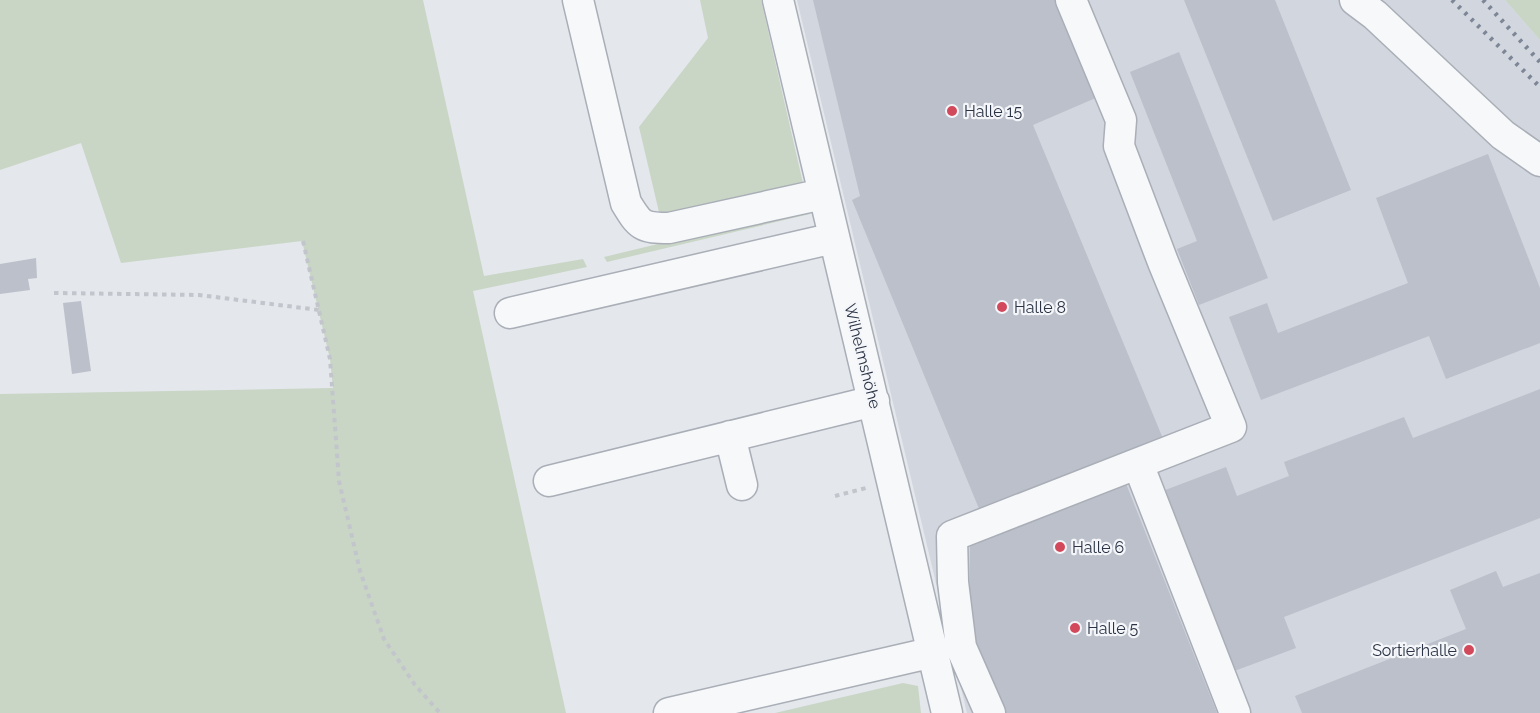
<svg xmlns="http://www.w3.org/2000/svg" width="1540" height="713" viewBox="0 0 1540 713" font-family="Raleway,sans-serif">
  <rect width="100%" height="100%" fill="#e4e7ec"/>
  <path fill="#d2d6de" d="M797,0H1505L1540,40V713H967Z"/>
  <path fill="#c9d6c5" d="M0,0H423L484,276L583,259L587,267L473,291L566,713H0V394L333,388L330,359L302,241L121,263L81,143L0,170Z
    M700,0H761L810,214L607,262L604,257L666,242L639,127L708,38Z
    M1505,0H1540V40Z
    M903,683L918,686L921,713H775Z"/>
  <path fill="#bbc0ca" d="M813,0H1058L1098,97L1033,125L1164,441L982,516L852,200L860,196Z
    M1184,0H1275L1351,190L1273,221Z
    M1179,52L1268,278L1199,305L1177,249L1197,241L1130,72Z
    M1488,154L1540,288V343L1446,379L1429,336L1261,400L1229,317L1267,303L1278,333L1408,283L1376,198Z
    M36,258L37,278L28,279L30,290L0,294V264Z
    M81,301L91,371L72,374L63,303Z
    M1540,389V518L1284,617L1296,648L1229,673L1160,492L1226,467L1237,496L1289,476L1284,462L1404,417L1413,438Z
    M1123,476L1217,713H1001L969,635L970,537Z
    M1496,571L1503,587L1540,573V713H1302L1295,696L1466,629L1450,590Z"/>
  <g fill="none" stroke-linecap="round" stroke-linejoin="round">
    <g stroke="#a9aeb7" stroke-width="33">
      <path id="minor" d="M578,0L626,203C640,226 642,228 669,228L823,194
        M778,0L947,713
        M1355,0L1375,15L1503,135L1540,161
        M510,313L834,238
        M730,436L742,485
        M1138,464L1235,713
        M549,481L874,401
        M669,713L934,652
        M990,713L961,647L953,582L952,536L1231,427L1163,262L1119,146L1121,120L1071,0"/>
    </g>
    <path stroke="#c2c5cb" stroke-width="4" stroke-dasharray="4.5 4.5" stroke-linecap="butt" d="M303,241L330,359L339,481L360,571L384,639L415,685L440,713
      M54,293L199,295L319,310
      M835,496L866,488"/>
    <use href="#minor" stroke="#f7f8fa" stroke-width="30"/>
    <path stroke="#7d8696" stroke-width="4.5" stroke-dasharray="3 6" stroke-linecap="butt" d="M1452,0L1540,87
      M1483,0L1540,62"/>
  </g>
  <g fill="#d1495b" stroke="#f4f6f9" stroke-width="2">
    <circle cx="952" cy="111" r="6"/>
    <circle cx="1002" cy="307" r="6"/>
    <circle cx="1060" cy="547" r="6"/>
    <circle cx="1075" cy="628" r="6"/>
    <circle cx="1469" cy="650" r="6"/>
  </g>
  <g text-anchor="middle" stroke-width="4.5" stroke-linejoin="round" paint-order="stroke">
    <g font-size="16" fill="#2b3445" stroke="#f4f6f9" text-anchor="start">
      <text x="964" y="117">Halle 15</text>
      <text x="1014" y="313">Halle 8</text>
      <text x="1072" y="553">Halle 6</text>
      <text x="1087" y="634">Halle 5</text>
      <text x="1457" y="656" text-anchor="end">Sortierhalle</text>
    </g>
    <g font-size="16" fill="#2b3445" stroke="#f4f6f9">
      <text transform="translate(863 356) rotate(76)" y="6">Wilhelmshöhe</text>
    </g>
  </g>
</svg>
